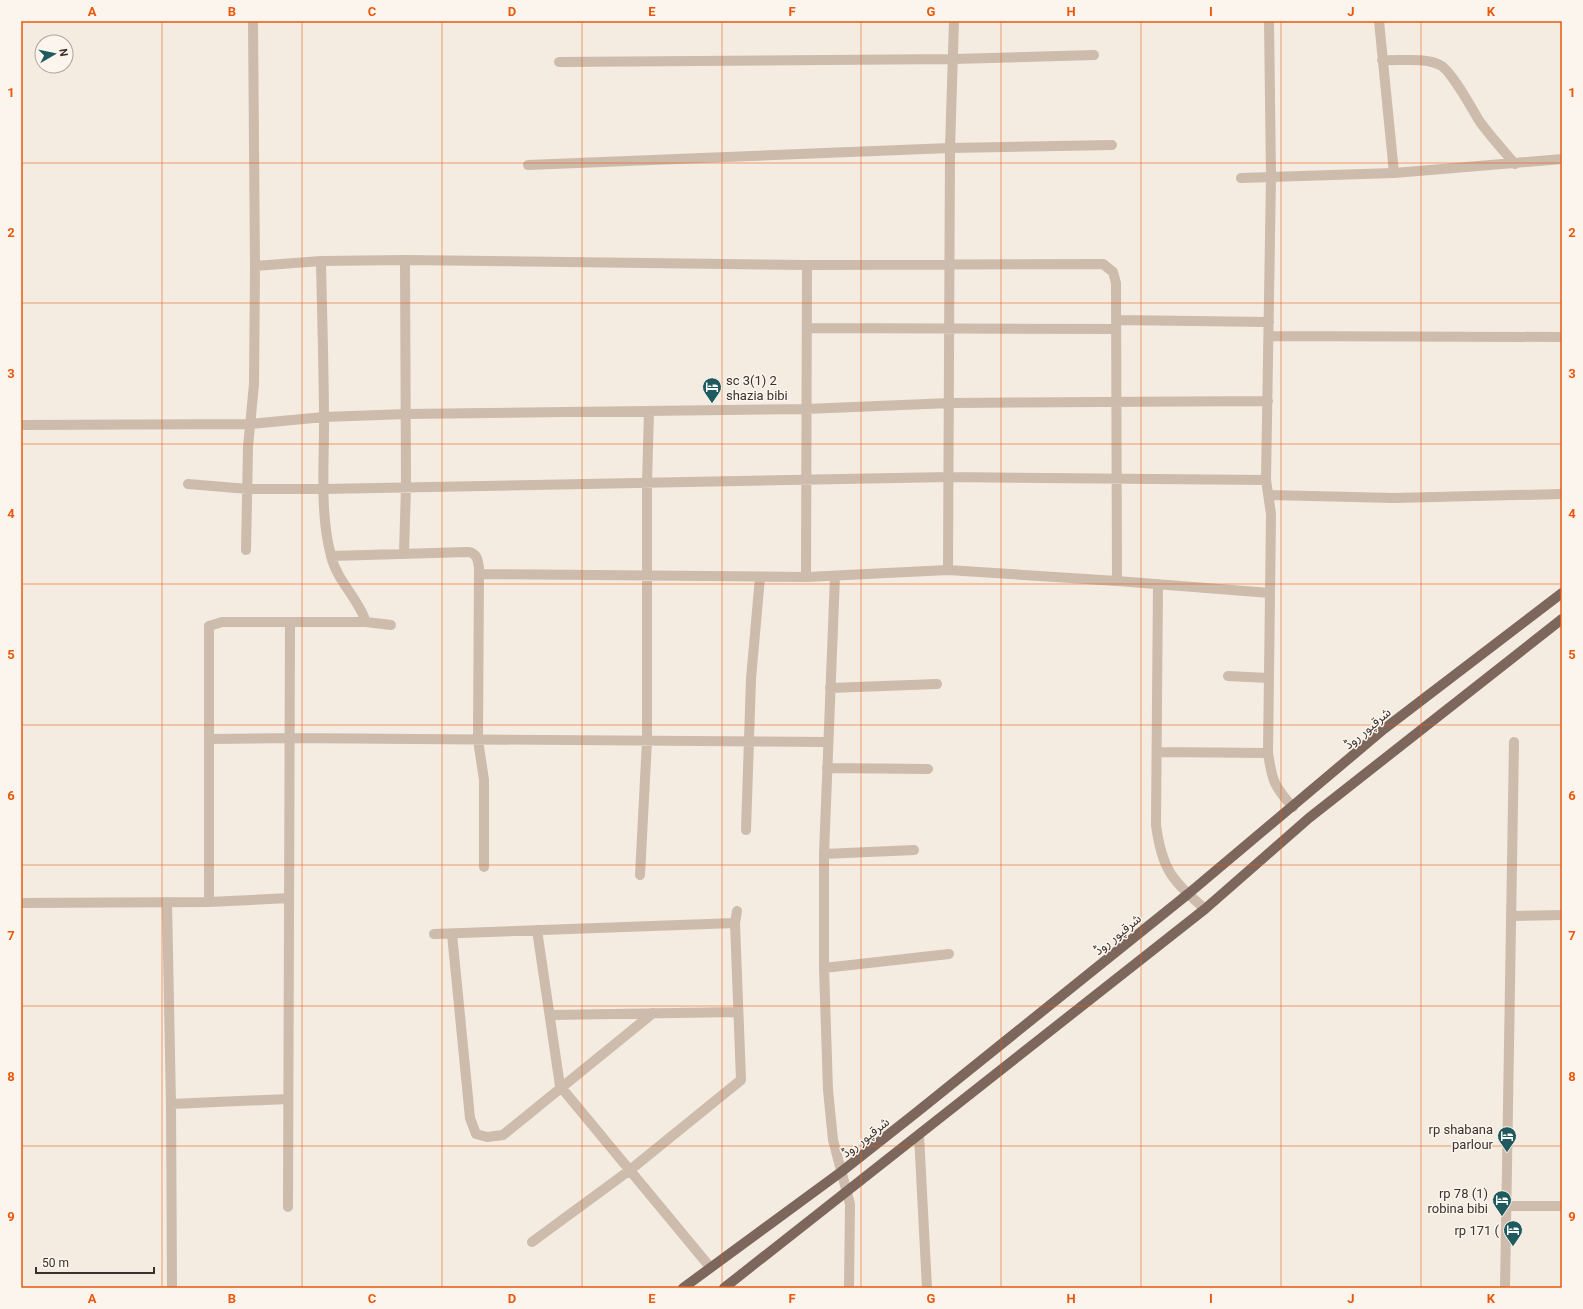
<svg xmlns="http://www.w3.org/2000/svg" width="1583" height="1309" viewBox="0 0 1583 1309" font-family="Roboto,'Noto Sans Arabic',sans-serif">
  <rect width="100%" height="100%" fill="#f4ebe1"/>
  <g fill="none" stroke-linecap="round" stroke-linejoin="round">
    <path stroke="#cdbbac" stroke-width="10" d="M1269,21L1271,177L1266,480L1271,514L1268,753C1272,780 1274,787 1293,807
      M1379,21L1394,173
      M1382,60C1400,61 1424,57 1440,65C1451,70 1472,109 1480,122C1491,137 1503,150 1515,164
      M559,62L954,59L1094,55
      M528,165L950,148L1112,145
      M1241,178L1394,173L1562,159
      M321,261C322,316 324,371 324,425C324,468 320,514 331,556C337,581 358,598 366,622
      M255,266L321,261L405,260L807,265L1103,264L1113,272L1116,283L1117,581
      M1116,320L1269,322
      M807,328L1116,329
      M1269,336L1562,337
      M21,425L250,424L324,417L406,414L806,409L950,403L1268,401
      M188,484L248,489H324L949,477L1266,480
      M1269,495L1394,498L1562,494
      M246,550L248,447L254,384L255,266L253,21
      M404,553L406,487L405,260
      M331,556L468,552C477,553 478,560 479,568L478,740L484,780V867
      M948,570L950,148L954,21
      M479,574L806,577L948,570L1117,581L1270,593
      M835,576L824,854V968L828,1090L833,1140L850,1204L849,1288
      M806,577L807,265
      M1158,584L1156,825C1162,870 1172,880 1205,909
      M1228,676L1268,678
      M830,688L937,684
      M209,739L289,738L828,742
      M1157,752L1268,753
      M827,768L928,769
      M746,830L751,679L760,577
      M824,854L914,850
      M640,875L647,741V483L649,411
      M167,902L171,1104L172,1288
      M209,902V626L222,622H366L391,625
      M21,903L209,902L289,898
      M1512,916L1562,915
      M537,930L560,1086L710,1267
      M434,934L735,923
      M452,934L470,1118L476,1134L487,1137L503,1135L653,1013
      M824,968L949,954
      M550,1015L738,1012
      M171,1104L288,1099
      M919,1135L927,1288
      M1507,1206H1562
      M288,1207L290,622
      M532,1242L630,1170L741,1080L735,923L737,911
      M1505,1288L1514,742"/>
    <path stroke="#7d675c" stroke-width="10" d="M683,1288L841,1172L917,1112L1188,894L1384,729L1562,593
      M724,1288L1205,909L1309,818L1562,619"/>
  </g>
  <path fill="none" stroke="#e8590c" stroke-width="1" stroke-opacity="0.55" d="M162,21V1288M302,21V1288M442,21V1288M582,21V1288M722,21V1288M861,21V1288M1001,21V1288M1141,21V1288M1281,21V1288M1421,21V1288M21,163H1562M21,303H1562M21,444H1562M21,584H1562M21,725H1562M21,865H1562M21,1006H1562M21,1146H1562"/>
  <defs>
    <g id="hotel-pin" transform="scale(1)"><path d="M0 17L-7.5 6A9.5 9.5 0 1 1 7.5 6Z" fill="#1f5a5e" stroke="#fbf5ee"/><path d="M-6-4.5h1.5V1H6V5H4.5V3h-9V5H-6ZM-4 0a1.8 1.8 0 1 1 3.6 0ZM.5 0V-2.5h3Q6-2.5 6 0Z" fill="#fff"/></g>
  </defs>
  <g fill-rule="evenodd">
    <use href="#hotel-pin" x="712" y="387"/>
    <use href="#hotel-pin" x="1507" y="1136"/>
    <use href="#hotel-pin" x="1502" y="1200"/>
    <use href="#hotel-pin" x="1513" y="1230"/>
  </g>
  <g text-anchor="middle" stroke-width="3" stroke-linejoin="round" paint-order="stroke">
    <g font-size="13" fill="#3b302b" stroke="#fbf5ee" text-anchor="end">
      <text x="726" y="385" text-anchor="start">sc 3(1) 2<tspan x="726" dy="15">shazia bibi</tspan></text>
      <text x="1493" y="1134">rp shabana<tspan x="1493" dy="15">parlour</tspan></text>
      <text x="1488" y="1198">rp 78 (1)<tspan x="1488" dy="15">robina bibi</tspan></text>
      <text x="1499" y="1235">rp 171 (</text>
    </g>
    <g font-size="13" fill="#3b302b" stroke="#fbf5ee">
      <text transform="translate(1367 728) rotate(-40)" y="5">شرقپور روڈ</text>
      <text transform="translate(1117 934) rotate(-39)" y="5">شرقپور روڈ</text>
      <text transform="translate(865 1137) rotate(-38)" y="5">شرقپور روڈ</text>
    </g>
  </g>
  <rect width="1583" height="1309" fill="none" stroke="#fbf5ee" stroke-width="44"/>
  <g transform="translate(54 54) rotate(81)"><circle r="19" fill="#fbf5ee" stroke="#aea6a0"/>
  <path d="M0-3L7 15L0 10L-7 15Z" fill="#1f5a5e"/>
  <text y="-6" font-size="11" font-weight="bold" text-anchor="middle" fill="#3b302b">N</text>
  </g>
  <path d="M36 1267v6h118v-6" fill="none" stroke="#3b302b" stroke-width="2"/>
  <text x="42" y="1267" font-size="12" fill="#3b302b" stroke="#fbf5ee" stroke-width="3" paint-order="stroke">50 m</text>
  <rect x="22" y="22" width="1539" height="1265" fill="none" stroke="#e8590c" stroke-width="1.5"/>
  <g font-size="13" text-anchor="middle" font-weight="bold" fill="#e8590c">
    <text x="92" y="16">A</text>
    <text x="232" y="16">B</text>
    <text x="372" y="16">C</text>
    <text x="512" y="16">D</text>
    <text x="652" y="16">E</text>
    <text x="792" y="16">F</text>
    <text x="931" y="16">G</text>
    <text x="1071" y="16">H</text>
    <text x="1211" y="16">I</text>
    <text x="1351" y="16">J</text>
    <text x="1491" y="16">K</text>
    <text x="11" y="97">1</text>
    <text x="1572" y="97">1</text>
    <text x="11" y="237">2</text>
    <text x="1572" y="237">2</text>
    <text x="11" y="378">3</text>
    <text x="1572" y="378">3</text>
    <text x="11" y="518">4</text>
    <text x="1572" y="518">4</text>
    <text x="11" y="659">5</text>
    <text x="1572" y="659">5</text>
    <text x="11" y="800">6</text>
    <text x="1572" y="800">6</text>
    <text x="11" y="940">7</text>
    <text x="1572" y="940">7</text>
    <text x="11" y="1081">8</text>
    <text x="1572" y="1081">8</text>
    <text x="11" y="1221">9</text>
    <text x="1572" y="1221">9</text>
    <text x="92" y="1303">A</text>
    <text x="232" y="1303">B</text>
    <text x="372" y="1303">C</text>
    <text x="512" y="1303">D</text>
    <text x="652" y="1303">E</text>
    <text x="792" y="1303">F</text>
    <text x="931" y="1303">G</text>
    <text x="1071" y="1303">H</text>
    <text x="1211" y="1303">I</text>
    <text x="1351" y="1303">J</text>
    <text x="1491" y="1303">K</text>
  </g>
</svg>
